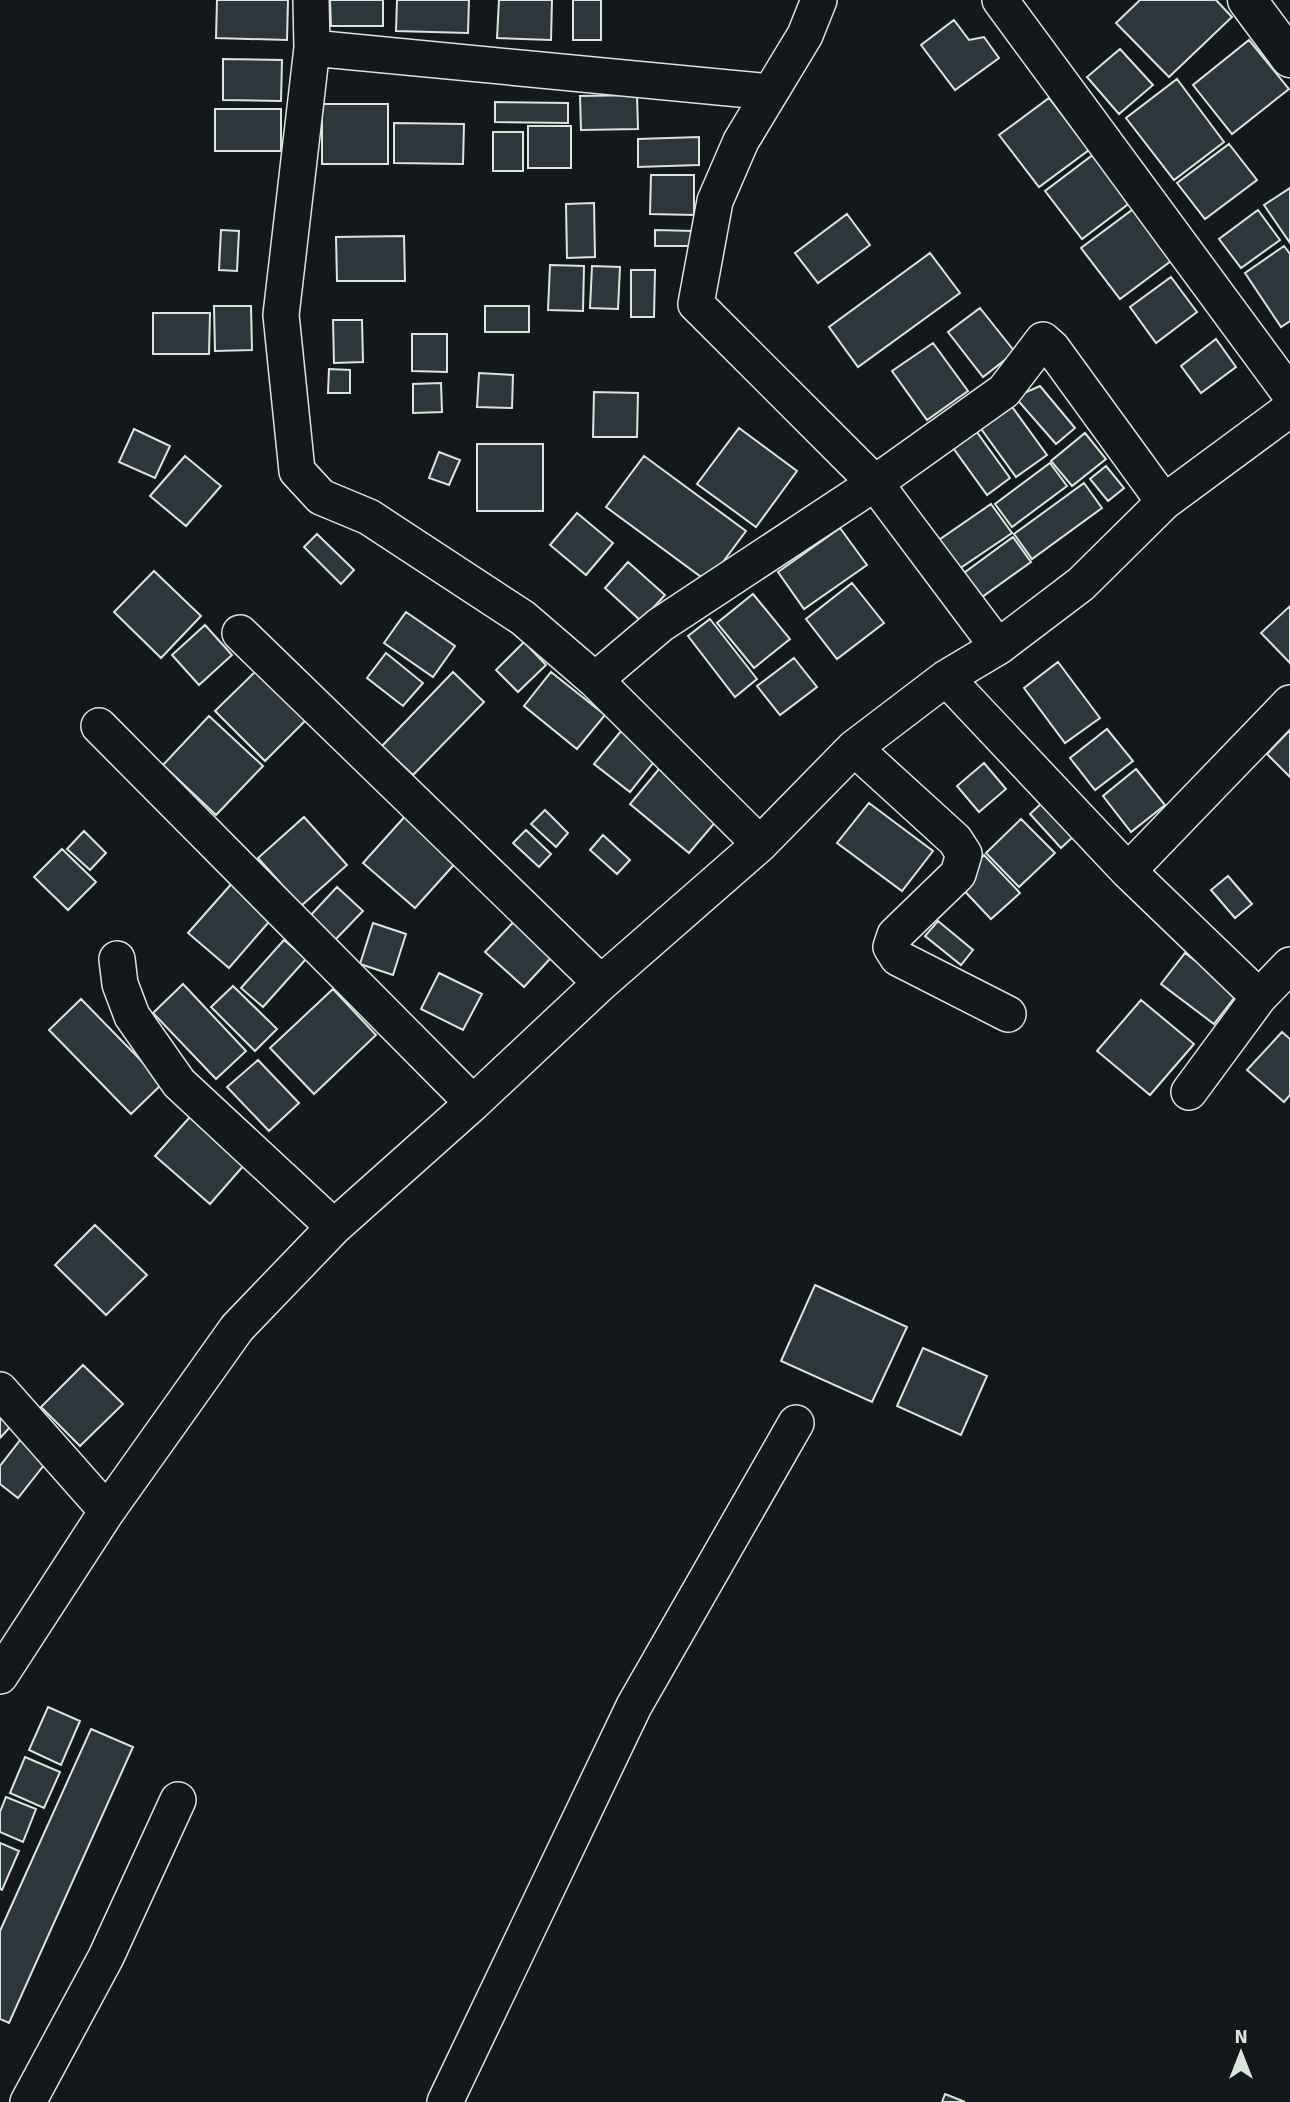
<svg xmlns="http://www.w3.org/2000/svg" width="1290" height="2102" viewBox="0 0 1290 2102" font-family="Signika,sans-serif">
  <rect width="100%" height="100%" fill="#14181c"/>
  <path fill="#2c363c" stroke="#d8e6dc" stroke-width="2" d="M217,0H288L287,40L216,38Z
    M330,0H383V26H331Z
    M397,0H469L468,33L396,31Z
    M499,0H552L551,40L497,38Z
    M573,0H601V40H573Z
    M1140,0H1216L1232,17L1169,77L1116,23Z
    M954,20L969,40L984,37L999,58L955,90L921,45Z
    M1249,40L1289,89L1232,134L1193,85Z
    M1120,49L1153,85L1119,114L1087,77Z
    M223,59L282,60L281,101L223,100Z
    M1177,79L1224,142L1174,180L1126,118Z
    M637,95L638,129L581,130L580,96Z
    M1049,98L1089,150L1039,187L999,135Z
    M495,102L568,103V123L495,122Z
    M322,104H388V164H322Z
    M215,109H281V151H215Z
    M394,123L464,124L463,164L394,163Z
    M528,126H571V168H528Z
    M493,132H523V171H493Z
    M699,137V165L638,167V139Z
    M1229,144L1257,180L1205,219L1177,183Z
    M1094,154L1131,202L1082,239L1045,191Z
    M651,175H694V215L650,214Z
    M1290,188V243L1264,205Z
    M594,203L595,257L567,258L566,204Z
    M1136,207L1175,258L1120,299L1081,248Z
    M1258,210L1280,240L1241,268L1219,239Z
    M847,214L870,245L818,283L795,253Z
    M221,230L239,231L237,271L219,270Z
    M655,230L693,231V246H655Z
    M404,236L405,281H337L336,237Z
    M1284,246L1290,254V321L1281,327L1245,273Z
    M930,253L960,293L858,367L829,327Z
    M550,265L584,266L583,311L548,310Z
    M592,266L620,267L618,309L590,308Z
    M631,270H655L654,317H631Z
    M1171,277L1197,312L1156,343L1130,307Z
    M214,306H251L252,350L215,351Z
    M485,306H529V332H485Z
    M980,308L1015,352L983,377L948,332Z
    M153,313H210L209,354H153Z
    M333,320H362L363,362L334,363Z
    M412,334H447V372L412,371Z
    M1216,339L1236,367L1201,393L1181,366Z
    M933,343L968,391L927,420L892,371Z
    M329,369L350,370V393H328Z
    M479,373L513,375L512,408L477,407Z
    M441,383L442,412L413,413V384Z
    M1040,386L1075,428L1056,444L1015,397Z
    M594,392L638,393L637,437H593Z
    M1010,404L1047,455L1016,477L979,426Z
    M739,428L797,471L756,527L697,484Z
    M974,428L1010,478L987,495L951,445Z
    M134,429L170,446L155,478L119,462Z
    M1085,433L1106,459L1072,486L1051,461Z
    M477,444H543V511H477Z
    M439,452L460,460L449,485L429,478Z
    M185,456L221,486L186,526L150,496Z
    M644,456L746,531L708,582L606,507Z
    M1050,463L1067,486L1012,527L995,504Z
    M1106,466L1124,488L1108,501L1090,479Z
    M1084,483L1102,508L1032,559L1014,534Z
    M991,504L1012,533L953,573L933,544Z
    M577,513L613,543L586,575L550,545Z
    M840,528L867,565L804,609L778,572Z
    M317,534L354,570L341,584L304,547Z
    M1013,537L1031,562L975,602L957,578Z
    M628,562L665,595L641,621L605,588Z
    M154,571L201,616L161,658L114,612Z
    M852,583L884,623L837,659L806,619Z
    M753,594L790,639L754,668L717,623Z
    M1290,606V663L1261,633Z
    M406,612L455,646L433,677L384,643Z
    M710,619L757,679L735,697L688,636Z
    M205,625L232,655L199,685L172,655Z
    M524,642L546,665L518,692L496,670Z
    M386,653L423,683L403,706L367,678Z
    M794,658L817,687L780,715L757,686Z
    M1058,662L1100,718L1065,743L1024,688Z
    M257,670L306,720L265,761L215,711Z
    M453,672L484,702L413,775L382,746Z
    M551,672L605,715L577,749L524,706Z
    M209,716L263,766L216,815L163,765Z
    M626,725L661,753L630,792L594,764Z
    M1107,729L1133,761L1095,790L1070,758Z
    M1290,730V777L1267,754Z
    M664,763L724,812L689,853L630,804Z
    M984,763L1006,789L979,812L957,786Z
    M1136,769L1165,805L1131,832L1103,796Z
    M1044,801L1075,835L1061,848L1030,814Z
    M869,803L933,851L902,891L837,843Z
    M545,810L568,833L556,847L531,824Z
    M408,813L460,858L415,908L363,863Z
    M304,817L347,865L301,906L258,858Z
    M1021,819L1055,853L1019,887L986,853Z
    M526,830L551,854L539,867L513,843Z
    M84,831L106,853L90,870L67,849Z
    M603,835L630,860L617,874L590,850Z
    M62,849L96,882L68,910L34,877Z
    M984,855L1020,893L991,919L955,881Z
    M1228,876L1252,904L1235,918L1211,890Z
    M234,881L274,916L229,968L188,933Z
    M337,887L363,911L334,941L309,917Z
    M523,912L561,947L524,987L485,952Z
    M938,921L973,950L961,965L925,936Z
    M373,923L406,934L393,975L360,964Z
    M284,940L306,959L263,1007L241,988Z
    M1185,953L1238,993L1214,1024L1161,984Z
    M439,973L482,994L463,1030L421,1009Z
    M183,984L246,1051L216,1079L153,1013Z
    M233,986L277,1029L255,1051L211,1007Z
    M333,989L376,1035L314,1094L270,1048Z
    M81,999L163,1083L131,1114L49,1030Z
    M1141,1000L1194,1044L1150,1095L1097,1051Z
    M1282,1032L1290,1039V1095L1284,1102L1247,1070Z
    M258,1060L299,1103L269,1131L227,1087Z
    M198,1108L252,1156L210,1204L155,1156Z
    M95,1225L147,1275L106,1315L55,1265Z
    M815,1285L907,1327L872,1402L781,1361Z
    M923,1348L987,1376L961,1435L897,1406Z
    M83,1365L123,1404L80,1446L41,1407Z
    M0,1417L11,1426L0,1438Z
    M21,1439L48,1460L18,1498L0,1484V1466Z
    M48,1707L80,1721L61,1765L29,1750Z
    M91,1729L133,1747L9,2023L0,2019V1931Z
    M25,1757L60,1772L44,1808L10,1793Z
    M6,1797L36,1809L23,1842L0,1832V1812Z
    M0,1843L19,1851L2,1890L0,1889Z
    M945,2094L965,2102H942Z"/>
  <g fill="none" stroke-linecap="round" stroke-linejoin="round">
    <g stroke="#d8e6dc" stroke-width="38">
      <path id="street" d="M311,0L312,48L281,315L297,471L321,497L369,517L523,618L595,680L760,844
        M819,0L805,35L741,141L715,201L696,304L875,483L998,647
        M1000,0L1290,394
        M312,48L770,92
        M240,633L601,983
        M946,678L1128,871L1259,997
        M595,680L660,625L875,483L1004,391L1043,340L1052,348L1164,502
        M99,726L473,1103
        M854,748L955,840L964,854L958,874L895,935L891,947L898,958L1008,1014
        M1128,871L1290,703
        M117,959L120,984L132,1016L179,1083L334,1227
        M1189,1092L1259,997L1290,965
        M0,1390L107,1511
        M0,1676L107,1511L237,1328L334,1227L473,1103L601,983L760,844L854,748L946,678L998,647L1081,584L1164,502L1290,409
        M28,2102L106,1957L178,1800
        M445,2102L634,1706L796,1423"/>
    </g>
    <g stroke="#d8e6dc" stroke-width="41">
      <path id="highway" d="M1247,0L1290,58"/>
    </g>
    <use href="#street" stroke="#14181c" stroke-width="35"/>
    <use href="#highway" stroke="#14181c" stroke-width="38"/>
  </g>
  <g transform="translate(1241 2053)" stroke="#14181c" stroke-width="5" paint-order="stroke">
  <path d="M0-5L12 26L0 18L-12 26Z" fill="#d8e6dc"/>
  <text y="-10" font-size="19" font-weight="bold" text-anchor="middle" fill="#d8e6dc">N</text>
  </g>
</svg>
